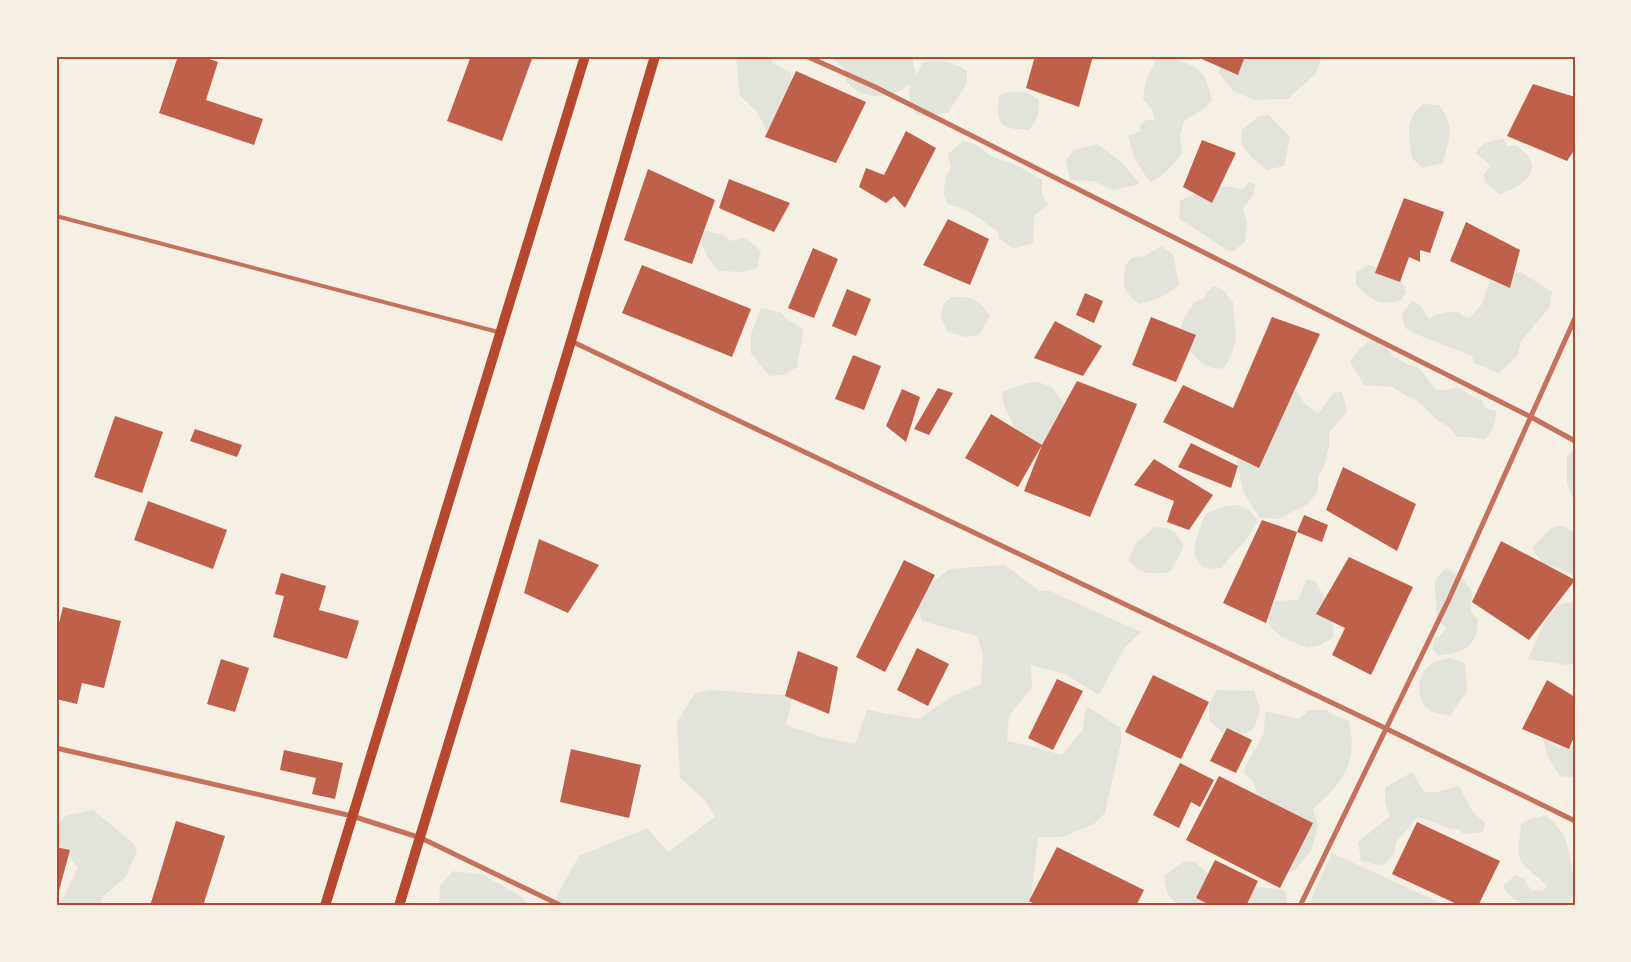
<svg xmlns="http://www.w3.org/2000/svg" width="1631" height="962" viewBox="0 0 1631 962" font-family="Commissioner,sans-serif">
  <rect width="100%" height="100%" fill="#f6efe4"/>
  <path fill="#e2e4dc" d="M736,56H773L772,63L791,73L793,95L770,136L757,112L740,96Z
    M836,56H914L913,65L917,75L922,63C935,57 955,62 967,71V83L948,113L927,116L917,115C911,104 908,97 910,84C898,95 874,100 859,92C855,90 850,85 846,82V71L834,59Z
    M1221,56H1322L1316,73L1288,99L1254,100L1233,91L1219,73Z
    M1169,57C1199,68 1204,67 1212,100L1206,107L1184,121L1180,136L1182,154C1170,167 1167,174 1151,182C1138,168 1132,154 1128,136L1141,131L1140,126L1146,120H1155L1151,108L1143,99L1145,83L1156,60Z
    M1008,92H1026L1038,99C1041,110 1037,121 1029,130C1000,129 996,125 999,95Z
    M1423,104L1439,105C1456,127 1449,139 1443,163L1422,168L1412,158L1409,137V126L1414,113Z
    M1269,115L1290,137L1284,166L1267,170L1252,158L1241,144L1242,130L1259,116Z
    M1504,139L1507,146L1516,145C1520,149 1525,152 1528,156C1542,176 1515,189 1500,194L1485,182L1484,175L1490,165L1476,153C1482,141 1492,141 1504,139Z
    M963,141L975,144L991,156L1018,166L1042,180V196L1049,204L1034,216L1033,243L1013,249L999,238V233C983,221 968,208 948,204L944,195L945,178L951,168L948,154Z
    M1097,144C1114,155 1127,167 1140,184L1113,190L1093,181L1070,180L1066,160L1074,150Z
    M1250,182L1256,185L1253,195L1243,209L1247,222L1245,242L1232,252C1213,243 1198,229 1179,219L1180,201C1197,191 1223,181 1242,190Z
    M704,231L722,234L731,241L745,238L761,251L757,268L742,272L718,271L707,256L700,240Z
    M1161,246L1173,254L1179,285C1166,296 1155,301 1139,304C1122,290 1122,285 1126,264L1133,257L1145,256Z
    M1369,265C1384,271 1403,274 1406,292L1401,300C1378,307 1373,300 1356,285V272Z
    M1493,270L1502,275L1521,272L1552,292L1550,307L1521,341L1518,355L1499,373L1474,363L1472,356L1418,335L1405,328L1402,314L1412,301L1420,305L1429,319C1439,312 1447,312 1459,312L1463,316L1470,318L1482,304Z
    M1214,286L1222,289L1233,302L1236,339L1231,356L1224,368C1203,372 1192,353 1180,339L1183,319L1195,302L1203,299L1208,291Z
    M952,297C972,296 979,300 990,316L979,335L965,337L947,331L941,317L944,303Z
    M761,308L780,312L787,319L803,329C803,343 798,354 797,367L783,375L770,376L751,354V334Z
    M1371,340C1383,342 1388,346 1393,357C1399,358 1401,361 1407,364C1411,366 1415,366 1418,368C1426,374 1430,384 1437,390H1447L1457,387C1466,391 1473,398 1482,400L1485,408L1496,411C1496,423 1493,431 1485,440L1472,437H1457L1450,428L1437,420L1419,402L1403,394L1393,387L1364,385L1350,362L1360,348Z
    M1038,382L1052,387L1067,408L1053,446H1035L1023,443L1004,406L1002,392L1027,383Z
    M1296,390L1304,403L1318,414L1333,393L1342,392L1347,411L1329,433V445L1325,464L1318,477V491L1308,504L1278,519L1259,517L1243,491L1237,462L1238,449Z
    M1574,450H1575V498H1573L1567,483V456Z
    M1238,505L1250,511L1257,520C1251,540 1233,551 1222,568L1214,569L1202,567L1194,555L1196,539L1205,514L1226,506Z
    M1557,526H1563L1575,533L1574,575L1558,568L1543,565L1532,548L1550,529Z
    M1154,527C1172,528 1175,530 1184,546L1172,569L1167,573H1147L1136,568L1128,560L1138,540L1142,539Z
    M1005,565L1039,591H1050L1141,632L1124,648L1099,695L1065,674L1031,665L1032,687L1009,716L1007,741L1031,746L1062,755L1083,729L1086,706L1121,728V742L1105,813L1094,824L1063,837H1038L1030,906H551L579,856L647,828L668,852L715,817L705,800L680,778L677,722L695,693L711,690L793,696L786,725L822,737L855,744L867,710L919,719L951,697L981,684L983,655L977,636L922,621L914,598L949,569Z
    M1446,568L1453,573L1460,574L1472,592L1471,612L1478,619C1477,648 1465,652 1438,656L1433,649L1435,639L1442,634L1447,628L1436,619C1436,613 1437,606 1436,599C1434,582 1433,581 1446,568Z
    M1307,579L1315,581C1326,598 1335,616 1333,637L1320,645L1308,648L1281,637L1271,627L1262,604L1274,601L1298,600Z
    M1575,601V664L1566,665L1528,659C1535,644 1546,613 1560,605C1564,602 1570,604 1575,601Z
    M1450,658L1465,663L1467,691L1450,716C1444,714 1436,714 1431,711C1416,703 1416,678 1428,667C1434,661 1442,660 1450,658Z
    M1217,690L1254,691L1260,709L1255,727L1240,737L1224,734L1209,720V704Z
    M1309,710H1326L1338,717L1349,721C1358,763 1344,782 1313,809L1318,825L1311,851L1294,871L1283,873L1267,809L1258,795L1253,781L1244,773L1245,767L1264,733L1265,711L1299,719Z
    M1542,737L1560,748L1575,745V778L1560,776L1548,757Z
    M1412,772L1424,792H1436L1459,786L1474,814L1485,822L1483,832L1464,834L1457,829L1448,828L1425,819L1417,818L1396,842L1394,853L1385,864L1377,865L1361,861L1358,842L1390,816L1385,803V788Z
    M93,810L134,844L137,852L125,878L102,897L100,906H59L78,868L56,839V829L64,816Z
    M1546,815C1565,832 1567,839 1571,863C1574,884 1578,886 1568,906C1545,906 1514,911 1503,885L1516,875L1524,879L1531,890L1541,891L1547,887C1540,878 1530,872 1523,864C1515,855 1520,836 1521,824L1530,819Z
    M1332,853L1447,906H1308Z
    M1185,861L1195,862L1212,877L1208,904H1177L1168,895L1164,876Z
    M453,871L481,874L521,896L529,906H439L440,885Z
    M1255,887L1283,889L1286,893L1287,905L1236,906Z"/>
  <path fill="#bf614a" d="M178,56H200L218,62L206,100L263,119L254,145L159,113Z
    M471,56H533L502,141L447,121Z
    M1035,56H1093L1079,107L1026,88Z
    M1195,56H1245L1238,75Z
    M796,71L866,102L836,163L765,137Z
    M1533,84L1575,97V149L1567,161L1507,136Z
    M906,131L936,148L905,208L894,196L886,203L859,187L866,168L884,175Z
    M1202,140L1236,153L1212,203L1183,187Z
    M648,169L715,200L692,264L624,240Z
    M729,179L790,203L774,232L719,208Z
    M1404,198L1444,212L1430,253L1420,250V262L1409,257L1400,282L1375,273Z
    M948,219L989,239L970,285L923,265Z
    M1466,222L1520,250L1510,288L1450,261Z
    M813,248L838,259L814,318L788,308Z
    M642,265L751,309L732,357L622,313Z
    M847,289L871,299L856,336L832,326Z
    M1085,293L1103,301L1094,323L1076,315Z
    M1151,317L1196,335L1176,382L1132,365Z
    M1272,317L1320,334L1259,468L1163,422L1183,385L1233,408Z
    M1055,321L1102,346L1083,376L1034,358Z
    M853,355L881,366L864,410L835,399Z
    M1077,381L1137,404L1090,517L1024,491L1042,445L1018,487L965,458L991,414L1042,445Z
    M938,388L953,393L929,435L914,429Z
    M902,389L920,397L906,442L886,426Z
    M115,416L163,432L142,493L94,477Z
    M195,429L242,445L237,457L190,441Z
    M1191,443L1238,466L1231,488L1178,467Z
    M1154,459L1213,495L1189,530L1167,522L1174,501L1134,485Z
    M1343,467L1416,504L1397,551L1326,510Z
    M148,501L227,530L213,569L134,540Z
    M1304,515L1328,525L1322,542L1297,532Z
    M1262,520L1297,532L1266,623L1223,603Z
    M539,539L599,565L568,613L524,593Z
    M1501,541L1575,580L1529,640L1472,602Z
    M1349,557L1413,587L1371,675L1332,655L1345,628L1316,614Z
    M904,560L935,575L885,672L856,657Z
    M281,573L326,586L319,610L359,621L347,659L273,637L284,596L275,594Z
    M63,607L121,621L104,688L82,683L77,704L56,699V635Z
    M917,648L949,664L928,706L897,690Z
    M798,651L838,667L829,714L785,696Z
    M221,659L249,668L235,712L207,704Z
    M1153,675L1209,702L1181,759L1125,732Z
    M1057,679L1083,691L1053,750L1028,738Z
    M1547,680L1575,697V734L1569,749L1522,729Z
    M1227,728L1252,740L1236,773L1210,761Z
    M571,749L641,765L629,818L560,802Z
    M284,750L343,763L335,799L312,794L316,778L280,770Z
    M1180,763L1214,780L1200,807L1191,802L1179,828L1153,815Z
    M1219,776L1313,823L1280,888L1186,840Z
    M176,821L225,836L203,906H150Z
    M1417,822L1500,861L1478,906H1461L1392,874Z
    M56,847L70,850L57,898H56Z
    M1057,847L1144,890L1136,906H1038L1029,901Z
    M1215,860L1258,881L1246,906H1212L1196,898Z"/>
  <g fill="none" stroke-linecap="round" stroke-linejoin="round">
    <path stroke="#c5725c" stroke-width="4" d="M56,216L498,332"/>
    <path stroke="#c5725c" stroke-width="5" d="M806,56L873,86L1531,417L1575,441
      M571,341L1385,728L1575,821
      M56,748L352,816L421,838L562,906
      M1300,906L1449,599L1575,318"/>
    <path stroke="#b5482f" stroke-width="10" d="M325,906L585,56
      M399,906L571,341L655,56"/>
  </g>
  <rect width="1631" height="962" fill="none" stroke="#f6efe4" stroke-width="115"/>
  <rect x="58" y="58" width="1516" height="846" fill="none" stroke="#b5482f" stroke-width="2"/>
</svg>
